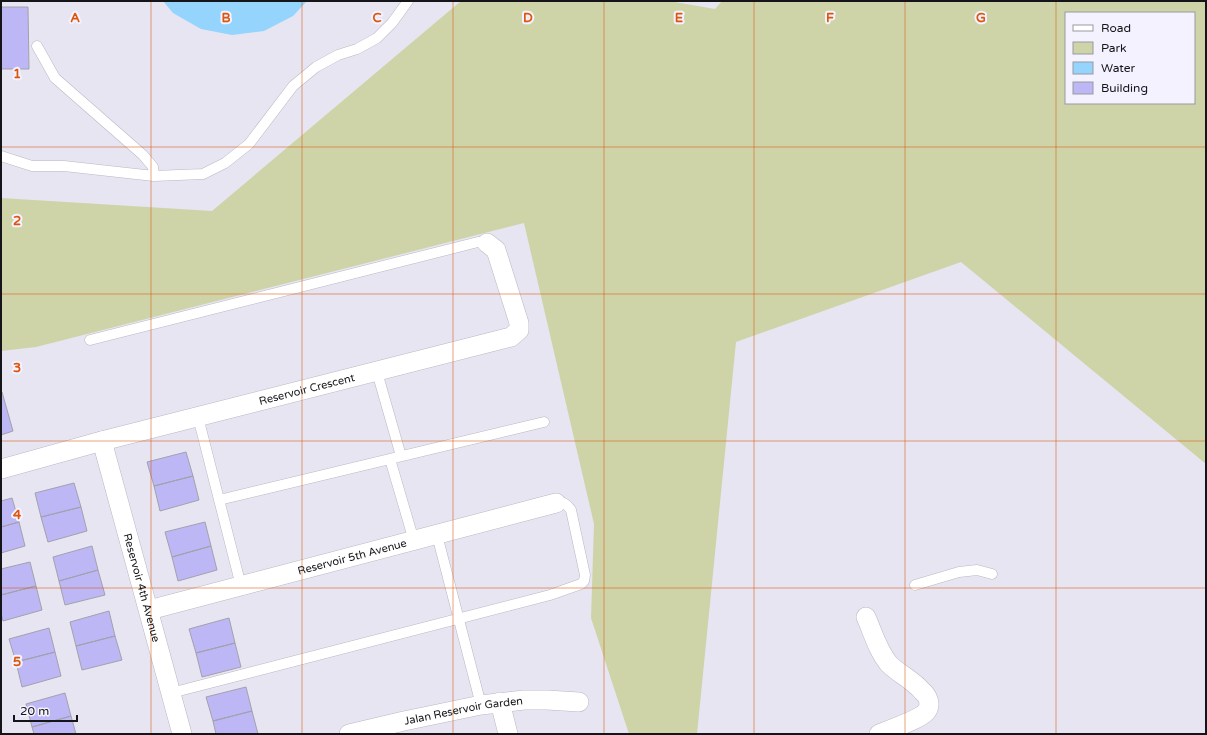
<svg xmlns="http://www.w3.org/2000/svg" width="1207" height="735" viewBox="0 0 1207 735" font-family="'Varela Round',sans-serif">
  <rect width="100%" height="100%" fill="#e6e5f1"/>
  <path fill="#ced4a8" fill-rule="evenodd" d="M461,1H669L715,9L722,1H1206V464L961,262L736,342L697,734H629L591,618L594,524L524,223L36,347L1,351V198L212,211ZM1066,13H1194V103H1066Z"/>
  <path fill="#95d4fd" d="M163,1H307L293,16L264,31L232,35L201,29L173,13Z"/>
  <path fill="#bdb7f5" stroke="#a2a1ac" d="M1,7H28L29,69H1Z
    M1,392H2L13,431L1,435Z
    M186,452L193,476L154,486L147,462Z
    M193,476L199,500L160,511L154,486Z
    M74,483L81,507L41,517L35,493Z
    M12,498L19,522L1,527V501Z
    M81,507L87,531L48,542L41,517Z
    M19,522L25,546L1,553V527Z
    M205,522L211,546L172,557L165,532Z
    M92,546L98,570L59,581L53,557Z
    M211,546L217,570L178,581L172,557Z
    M30,562L36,586L1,595V569Z
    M98,570L105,595L65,605L59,581Z
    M36,586L42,610L3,621L1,614V595Z
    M109,611L115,636L76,646L70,622Z
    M229,618L235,643L196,653L189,629Z
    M49,628L55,652L16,662L9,639Z
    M115,636L122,660L82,670L76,646Z
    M235,643L241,667L202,677L196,653Z
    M55,652L61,676L22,687L16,662Z
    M246,687L252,711L213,721L206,697Z
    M65,693L71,716L32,727L26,704Z
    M252,711L258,734H216L213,721Z
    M71,716L76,734H34L32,727Z"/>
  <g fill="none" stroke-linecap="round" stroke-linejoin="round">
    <g stroke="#b9b8c3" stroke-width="11">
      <path id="lane" d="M37,46L55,78L143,155L153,167L154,176
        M1,156L32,166H64L154,176L203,174L225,163L249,144L293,86L316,67L338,55L357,49L377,38L392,23L408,1
        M90,340L478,242L487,243
        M377,372L401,456
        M198,417L241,586
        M390,459L414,541
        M219,500L544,422
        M437,535L481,705
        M915,585L959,572L977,570L992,574
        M171,693L550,595L581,584L584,581L585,575L571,510C566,503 563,502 555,501V503"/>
    </g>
    <g stroke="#b9b8c3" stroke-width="20">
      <g id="street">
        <path id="s1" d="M102,441L182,734"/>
        <path id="s2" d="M1,469L102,441L511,337L519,330V323L496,250L487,243"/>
        <path id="s3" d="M149,610L556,503"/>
        <path d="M866,617C873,633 878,651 889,664C899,674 913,680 922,691C928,696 932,705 926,712C920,719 889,730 879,734"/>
        <path d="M500,702L508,734"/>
        <path id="s4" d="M349,734L404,721L481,705L524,700H547L579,702"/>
      </g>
    </g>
    <use href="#lane" stroke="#fff" stroke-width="10"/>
    <use href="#street" stroke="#fff" stroke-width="19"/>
  </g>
  <path fill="none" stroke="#dd560d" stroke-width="1" stroke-opacity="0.55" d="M151,1V734M302,1V734M453,1V734M604,1V734M754,1V734M905,1V734M1056,1V734M1,147H1206M1,294H1206M1,441H1206M1,588H1206"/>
  <g text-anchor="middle" stroke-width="4" stroke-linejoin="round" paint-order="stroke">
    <g font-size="11" fill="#151418" stroke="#f3f2fe">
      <text dy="4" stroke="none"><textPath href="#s2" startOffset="316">Reservoir Crescent</textPath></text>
      <text dy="4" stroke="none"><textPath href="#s3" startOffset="210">Reservoir 5th Avenue</textPath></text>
      <text dy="4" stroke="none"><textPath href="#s1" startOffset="152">Reservoir 4th Avenue</textPath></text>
      <text dy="4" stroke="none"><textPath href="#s4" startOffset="117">Jalan Reservoir Garden</textPath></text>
    </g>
  </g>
  <g font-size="13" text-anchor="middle" font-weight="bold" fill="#dd560d" stroke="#f3f2fe" stroke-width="4" stroke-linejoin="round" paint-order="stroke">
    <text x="75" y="22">A</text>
    <text x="226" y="22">B</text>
    <text x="377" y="22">C</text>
    <text x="528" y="22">D</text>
    <text x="679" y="22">E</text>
    <text x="830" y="22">F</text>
    <text x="981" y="22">G</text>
    <text x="17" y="78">1</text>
    <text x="17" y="225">2</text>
    <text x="17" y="372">3</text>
    <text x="17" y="519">4</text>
    <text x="17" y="666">5</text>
  </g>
  <rect width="1207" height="735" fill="none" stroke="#151418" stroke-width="4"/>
  <rect x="1065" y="12" width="130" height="92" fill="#f3f2fe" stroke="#9a99a2"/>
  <rect x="1073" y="25" width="20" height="6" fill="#ffffff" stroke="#9a99a2"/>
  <text x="1101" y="32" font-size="12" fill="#151418">Road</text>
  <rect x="1073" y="42" width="20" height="12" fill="#ced4a8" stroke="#9a99a2"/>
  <text x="1101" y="52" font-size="12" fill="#151418">Park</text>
  <rect x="1073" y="62" width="20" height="12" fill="#95d4fd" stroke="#9a99a2"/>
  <text x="1101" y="72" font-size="12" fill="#151418">Water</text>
  <rect x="1073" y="82" width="20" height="12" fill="#bdb7f5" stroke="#9a99a2"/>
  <text x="1101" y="92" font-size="12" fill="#151418">Building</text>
  <path d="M14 715v6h63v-6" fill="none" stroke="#151418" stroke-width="2"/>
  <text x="20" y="715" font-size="12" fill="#151418" stroke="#f3f2fe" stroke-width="3" paint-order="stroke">20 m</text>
</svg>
